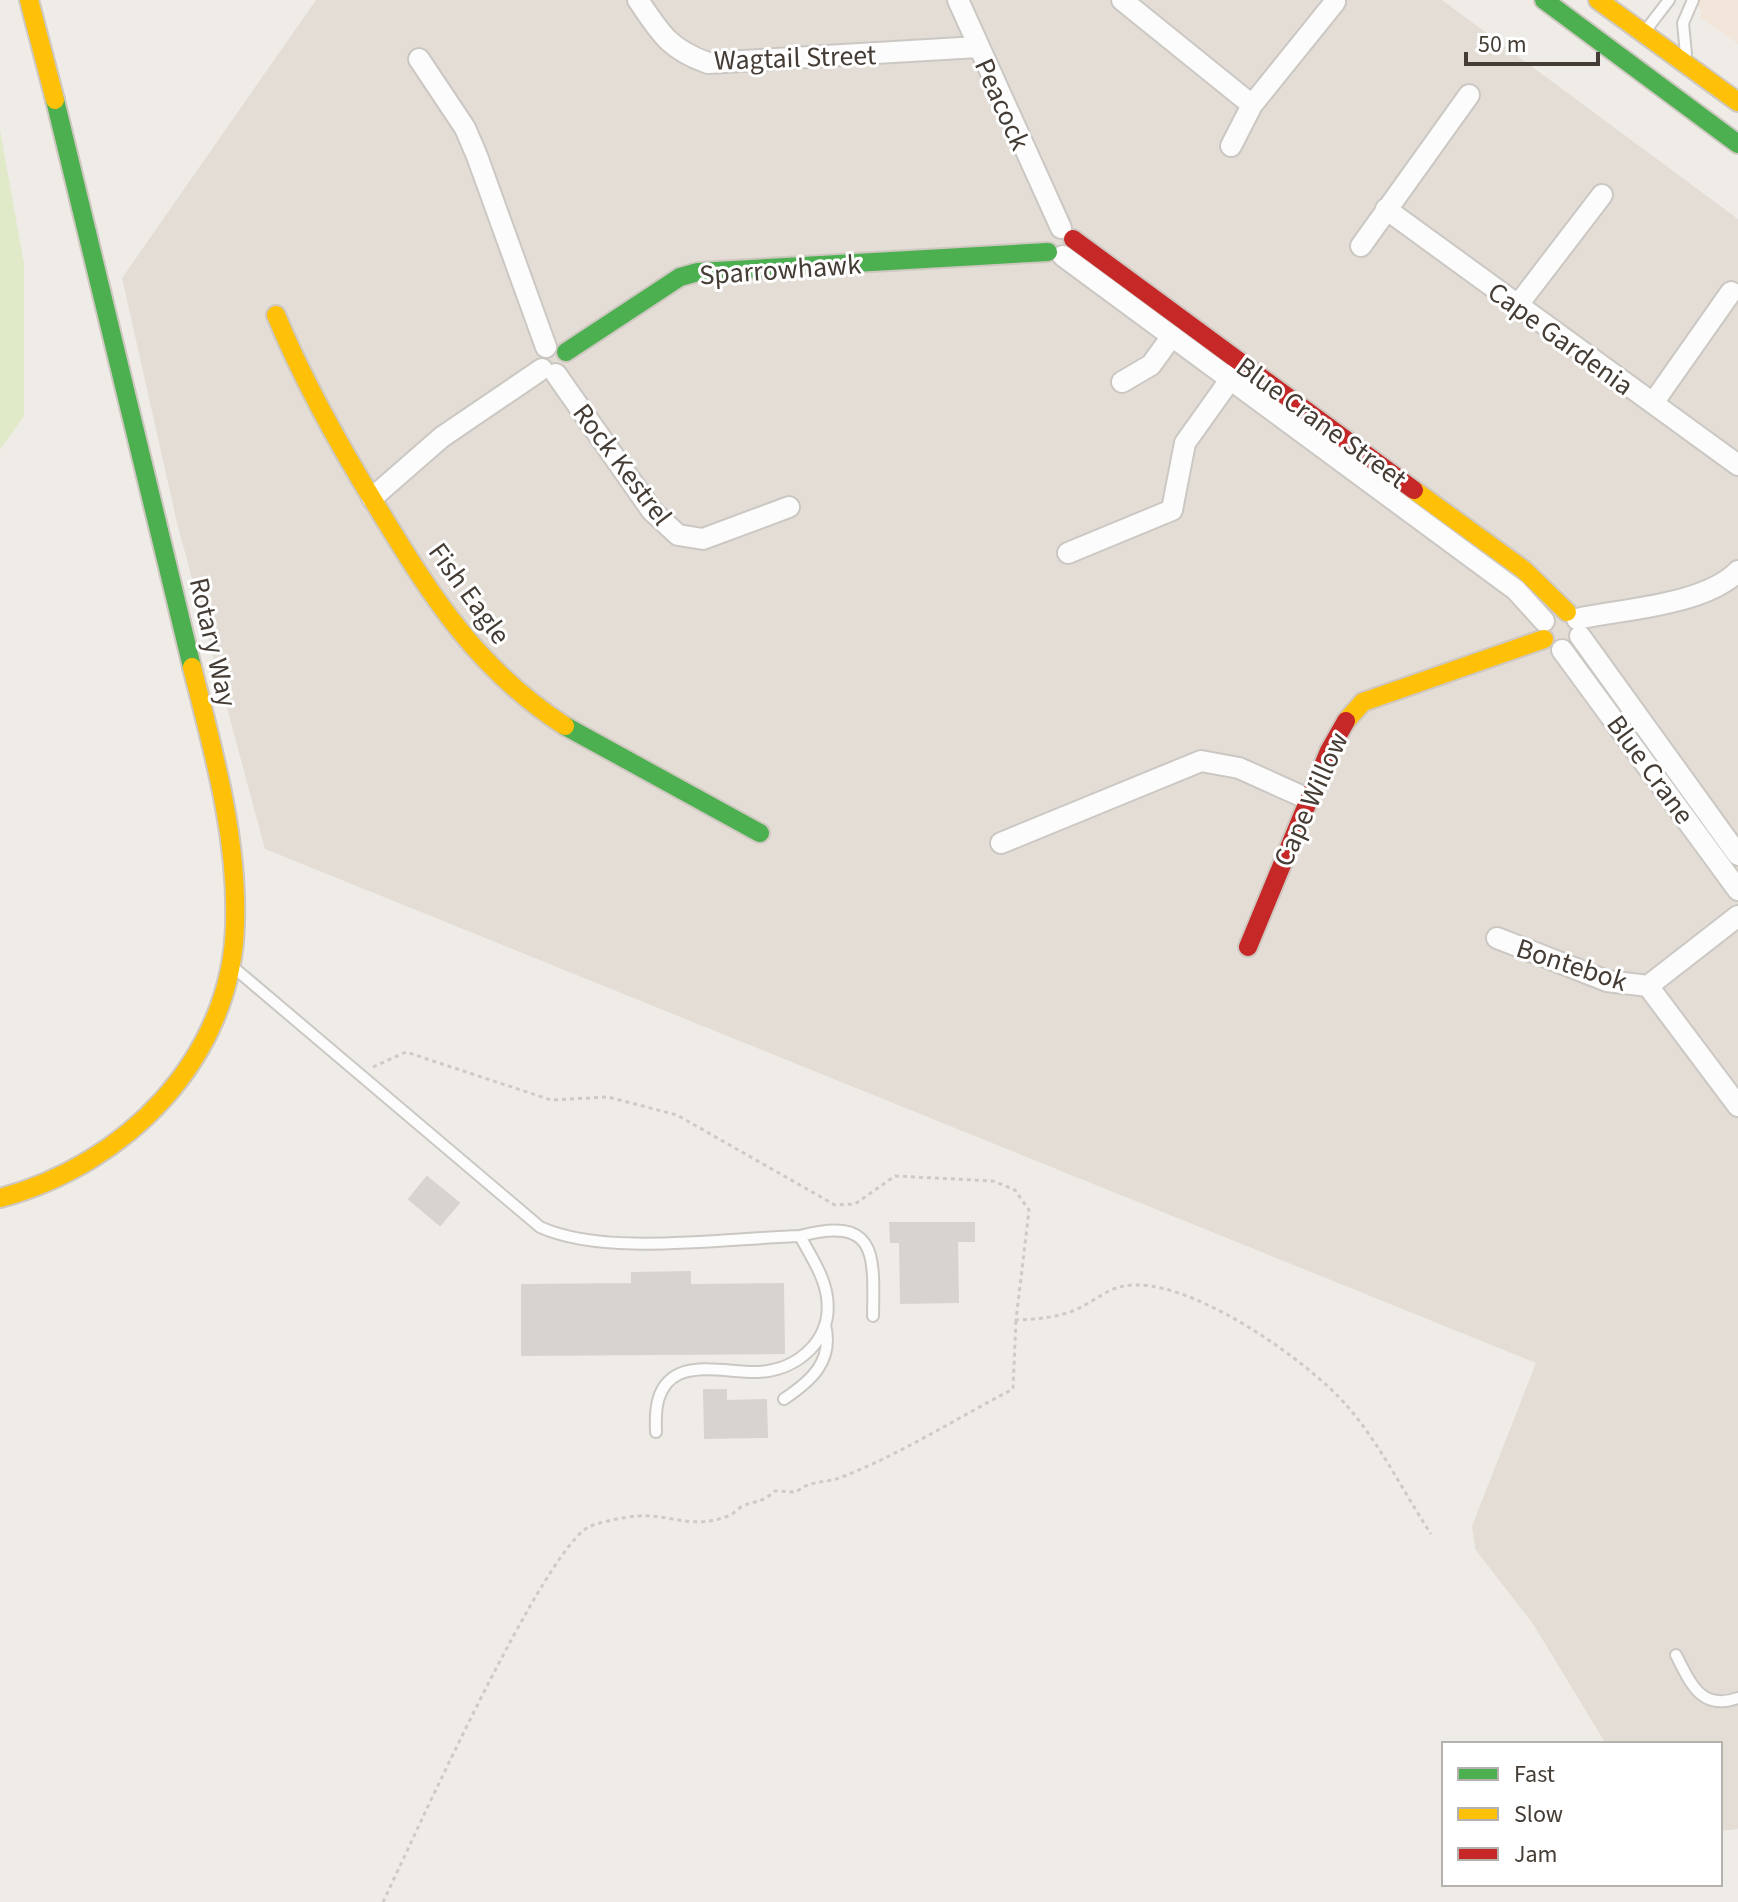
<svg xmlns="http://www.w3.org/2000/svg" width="1738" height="1902" viewBox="0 0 1738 1902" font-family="'Source Sans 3',sans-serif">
  <rect width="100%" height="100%" fill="#efece8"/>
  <path fill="#e3ddd5" d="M316,0H1442L1738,219V1829L1720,1831V1744H1606L1533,1624L1475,1549L1472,1526L1536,1363L265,849L177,523L122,278Z"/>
  <path fill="#f2e6db" d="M1689,0H1738V44L1701,18L1700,8Z"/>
  <path fill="#e0e9c8" d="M0,130L24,264V416L0,450Z"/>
  <path fill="#d7d3cf" stroke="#d7d3ce" stroke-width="2" d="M427,1177L459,1203L440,1225L409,1199Z
    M890,1223H974V1241H957L958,1302L901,1303L900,1242H891Z
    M690,1272V1285L783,1284L784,1353L522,1355V1285L632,1284V1273Z
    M704,1390H726V1401L766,1400L767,1437L705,1438Z"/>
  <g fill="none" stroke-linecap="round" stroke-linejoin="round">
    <g stroke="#cbc8c4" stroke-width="14">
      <path id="lane" d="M1646,30L1669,0
        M1686,54L1683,23L1693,0
        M233,967L540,1227C605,1257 727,1238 800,1236C810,1255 824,1275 827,1297C833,1340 798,1370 758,1372C735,1373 701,1364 679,1374C656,1385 655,1410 656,1432
        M800,1236C878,1215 874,1256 873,1316
        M784,1399C811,1381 834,1361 825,1325
        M1676,1655C1691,1684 1701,1711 1738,1698"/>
    </g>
    <g stroke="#cbc8c4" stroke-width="24">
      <path id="street" d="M638,0C661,34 669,49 708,63L978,47
        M958,0L1061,228
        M1122,0L1252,105
        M419,59L465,128L477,156L546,347
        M1231,146L1252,105L1335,2
        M1386,209L1738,465
        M1361,246L1469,95
        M1063,256L1516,590L1544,621
        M1517,306L1602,195
        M556,374L652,511L678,535L703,539L789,507
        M1122,382L1151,365L1172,336
        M1653,403L1731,292
        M372,498L442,437L542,369
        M1068,553L1172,510L1185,443L1237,370
        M1577,619C1623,609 1705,605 1738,571
        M1580,636L1738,855
        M1562,650L1738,890
        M1001,843L1201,761L1239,768L1308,799
        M1497,938L1607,981L1648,986L1738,916
        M1648,986L1738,1106"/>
    </g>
    <g stroke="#cec8c0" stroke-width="22">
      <path id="fast" d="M1544,0L1738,144
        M55,100L192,667
        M566,352L680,277L698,272L1048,252
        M565,726L760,833"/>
    </g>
    <g stroke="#cec8c0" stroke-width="22">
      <path id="slow" d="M29,0L55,100
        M1598,0L1738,102
        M276,315C304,383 340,447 379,510C432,597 477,669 565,726
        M1414,490L1524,570L1567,612
        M1346,721L1363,702L1544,639
        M0,1198C125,1165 232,1059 235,924C238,838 213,750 192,667"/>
    </g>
    <g stroke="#cec8c0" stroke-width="22">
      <path id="jam" d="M1073,239L1414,490
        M1248,947L1329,751L1346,721"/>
    </g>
    <path stroke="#cdcac7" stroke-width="3" stroke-dasharray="4 4" stroke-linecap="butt" d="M373,1067L406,1052L551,1100L608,1097L677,1115L835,1205L855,1204L895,1176L993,1181L1015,1190L1029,1210L1016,1320C1036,1319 1056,1318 1075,1310C1092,1303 1106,1289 1124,1286C1186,1274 1309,1361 1348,1407C1380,1444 1404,1493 1431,1534
      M383,1902C411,1844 547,1541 591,1526C604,1521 624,1517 638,1516C670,1514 693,1530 728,1516C734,1514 738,1508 743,1506C759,1499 760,1504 775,1491L796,1492C812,1479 825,1484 842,1477C901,1454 957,1418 1013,1389L1016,1320"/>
    <use href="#lane" stroke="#fdfcfc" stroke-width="10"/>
    <use href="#street" stroke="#fdfcfc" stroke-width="20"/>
    <use href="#fast" stroke="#4caf50" stroke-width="18"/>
    <use href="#slow" stroke="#ffc107" stroke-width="18"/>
    <use href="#jam" stroke="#c62828" stroke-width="18"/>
  </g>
  <g text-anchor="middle" stroke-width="6" stroke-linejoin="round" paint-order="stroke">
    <g font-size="28" fill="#453d35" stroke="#fff">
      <text transform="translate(795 57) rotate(-2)" y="10">Wagtail Street</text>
      <text transform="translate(1003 104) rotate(66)" y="10">Peacock</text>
      <text transform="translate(780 269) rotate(-4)" y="10">Sparrowhawk</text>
      <text transform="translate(1561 338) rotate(36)" y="10">Cape Gardenia</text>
      <text transform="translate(1322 422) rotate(36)" y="10">Blue Crane Street</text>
      <text transform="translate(623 464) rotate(53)" y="10">Rock Kestrel</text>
      <text transform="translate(470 593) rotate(54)" y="10">Fish Eagle</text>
      <text transform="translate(214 642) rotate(77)" y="10">Rotary Way</text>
      <text transform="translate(1651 769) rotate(54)" y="10">Blue Crane</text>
      <text transform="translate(1310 799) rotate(-66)" y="10">Cape Willow</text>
      <text transform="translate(1572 964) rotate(18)" y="10">Bontebok</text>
    </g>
  </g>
  <rect x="1442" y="1742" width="280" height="144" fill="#ffffff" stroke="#b5b1ae" stroke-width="2"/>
  <rect x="1458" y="1768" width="40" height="12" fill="#4caf50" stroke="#b5b1ae" stroke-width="2"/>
  <text x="1514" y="1782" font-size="24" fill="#453d35">Fast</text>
  <rect x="1458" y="1808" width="40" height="12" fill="#ffc107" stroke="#b5b1ae" stroke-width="2"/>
  <text x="1514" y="1822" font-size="24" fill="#453d35">Slow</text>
  <rect x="1458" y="1848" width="40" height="12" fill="#c62828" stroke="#b5b1ae" stroke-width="2"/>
  <text x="1514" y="1862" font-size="24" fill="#453d35">Jam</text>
  <path d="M1466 52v12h132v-12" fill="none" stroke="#453d35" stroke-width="4"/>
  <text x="1478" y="52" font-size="24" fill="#453d35" stroke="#ffffff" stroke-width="6" paint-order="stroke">50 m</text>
</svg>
